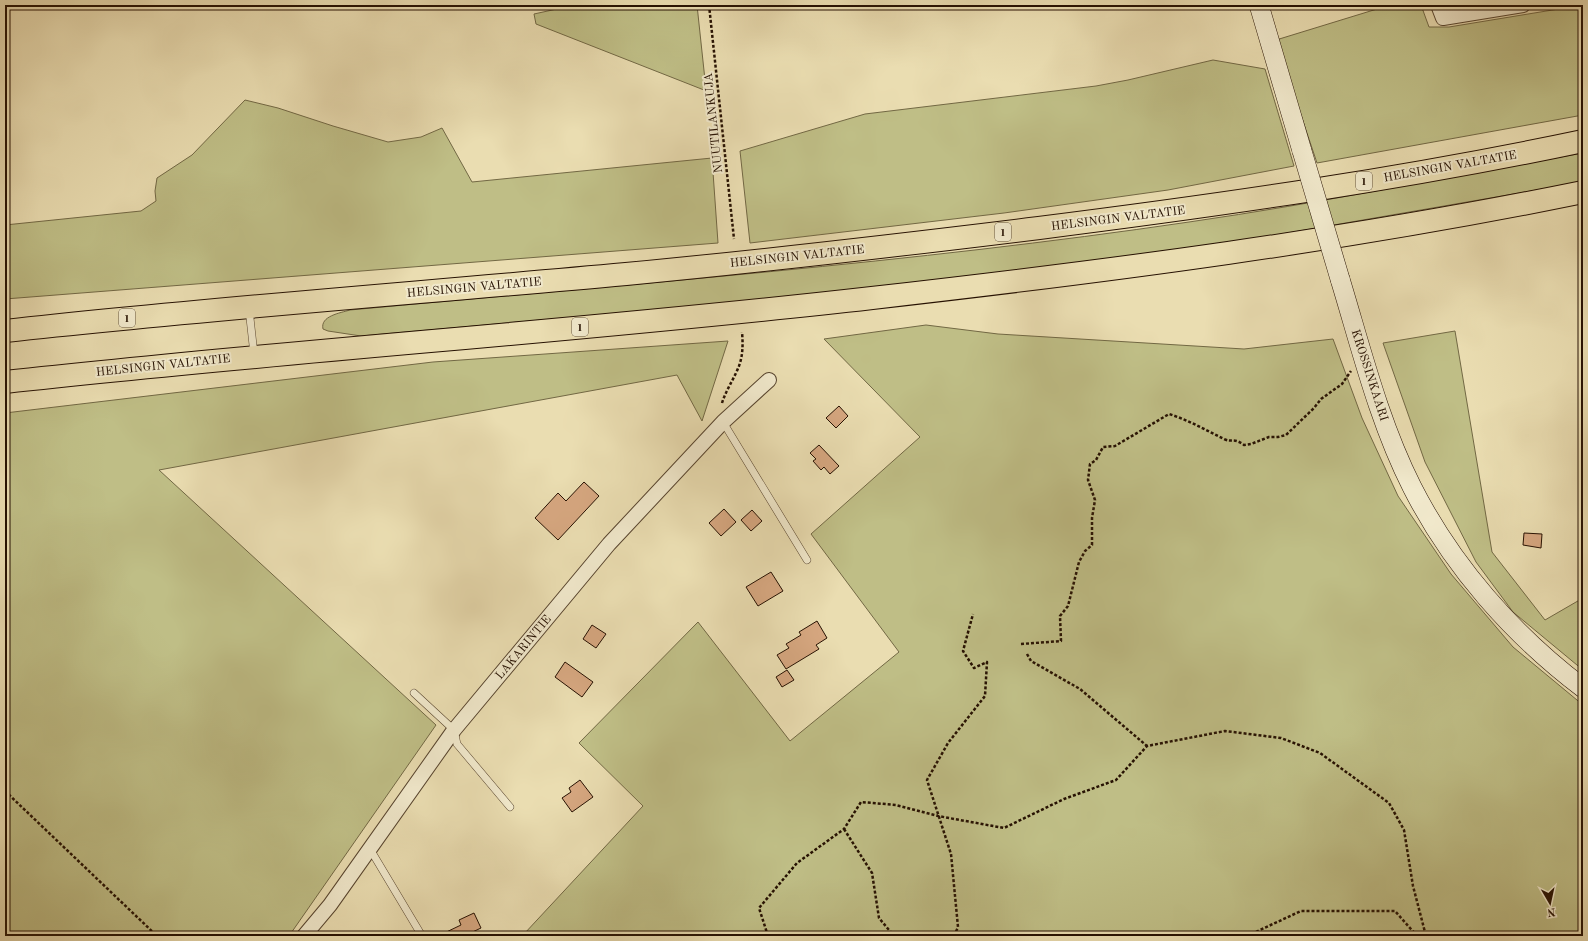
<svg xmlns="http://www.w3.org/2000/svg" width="1588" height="941" viewBox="0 0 1588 941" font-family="'Old Standard TT',serif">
  <rect width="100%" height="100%" fill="#eaddb1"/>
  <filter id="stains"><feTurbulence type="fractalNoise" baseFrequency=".005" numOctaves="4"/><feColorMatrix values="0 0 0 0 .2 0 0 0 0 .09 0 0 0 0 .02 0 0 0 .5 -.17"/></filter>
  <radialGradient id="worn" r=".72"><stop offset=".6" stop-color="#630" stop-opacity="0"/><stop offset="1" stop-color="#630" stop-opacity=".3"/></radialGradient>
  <path fill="#bfbe86" stroke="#726844" d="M575,5H697L705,80L704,90L536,24L534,14Z
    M1390,5H1421L1429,27H1449L1583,5V115L1317,163L1276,40Z
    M1213,60L1265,69L1294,166L1168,190L1004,213L750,243L740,151L865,114L1096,86L1128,80Z
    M245,100L278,108L333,126L388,142L421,137L442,128L472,182L712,158L718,243L5,299V225L141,211L156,201L155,191L157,178L192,155Z
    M1583,153V182L1195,249L1116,260L721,304L361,336L328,331L323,329C320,316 340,313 350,310C630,284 911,263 1189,222C1321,203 1452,176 1583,153Z
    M926,325L998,334L1244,349L1333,339L1362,418L1398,496L1451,574L1513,647L1583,705V936H524V934L643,806L579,743L698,622L790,741L899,652L811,534L920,437L824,339Z
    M1455,331L1492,552L1545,620L1583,598V670L1513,612L1476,562L1425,462L1383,343Z
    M728,341L702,421L677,375L159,470L436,725L289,936H5V413L433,362Z"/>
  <path fill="#d6a780" stroke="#261102" d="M839,406L848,416L836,428L826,418Z
    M819,445L839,466L830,474L824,467L821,470L813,461L816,459L810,453Z
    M584,482L599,496L558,540L535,518L558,493L566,501Z
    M724,509L736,522L721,536L709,523Z
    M752,510L762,521L751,531L741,520Z
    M1524,533L1542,534L1541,548L1523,545Z
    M771,572L783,591L758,606L746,587Z
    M817,621L827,638L816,645L819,649L786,669L777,655L789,648L786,644L801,635L799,632Z
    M592,625L606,634L596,648L583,639Z
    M565,662L593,682L582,697L555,677Z
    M787,670L794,680L782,687L776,677Z
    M580,780L593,797L572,812L562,798L571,792L569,788Z
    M474,913L481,928L464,936H438L461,925L459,920Z"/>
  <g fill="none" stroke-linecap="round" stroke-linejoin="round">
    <g stroke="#57442e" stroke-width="8">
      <path id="lane" d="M249,309L254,354
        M723,422L807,560
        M414,693L454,730L457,744L510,807
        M370,849L422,936"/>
    </g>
    <g stroke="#57442e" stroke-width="16">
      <path id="street" d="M1438,5L1443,18L1523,5
        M304,936L330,905L454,730L609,544L723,422L769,380"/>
    </g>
    <g stroke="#261102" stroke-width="20">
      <path id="secondary" d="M1259,5L1302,151
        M1340,279C1361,348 1379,422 1412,487C1452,566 1513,635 1583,688"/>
    </g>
    <g stroke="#261102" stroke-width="24">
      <path id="highway" d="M5,331C212,308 419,293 626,274C764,261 901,245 1039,228C1221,205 1403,179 1583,141
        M5,382C294,350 584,331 872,298C1110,271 1348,240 1583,192"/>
    </g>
    <path stroke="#261102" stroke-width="2.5" stroke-dasharray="3 2" stroke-linecap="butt" d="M709,5L734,239
      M722,403C726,390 734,379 739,366C743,355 743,344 742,332
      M1021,644L1061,641L1060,616L1068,606L1079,562L1085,551L1092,545V518L1095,500L1088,480L1090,464L1096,460L1103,447L1115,446L1169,414C1188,420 1206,430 1224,439C1232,443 1233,437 1244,445L1251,444L1269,437H1278L1286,435L1314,408L1321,399L1342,384L1351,371
      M1027,654L1031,661L1080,689L1147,746
      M5,791L157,936
      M844,829L872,873L879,918L894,936
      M768,936L759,908L797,863L844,829L861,802L896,805L938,816L1004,828L1064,799L1116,780L1147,746L1225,731L1281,738L1320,753L1389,803L1404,830L1413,886L1426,936
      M890,936L893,934L902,936
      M954,936L958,927L951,854L927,780L948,743L985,696L987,662L974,668L963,651L973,614
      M1247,936L1301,911H1395L1417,936"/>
    <use href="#lane" stroke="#f1e9cc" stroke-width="7"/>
    <use href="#street" stroke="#f1e9cc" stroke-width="14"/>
    <use href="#secondary" stroke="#f1e9cc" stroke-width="19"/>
    <use href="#highway" stroke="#eaddb1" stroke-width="22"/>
    <g stroke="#261102" stroke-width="20" stroke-linecap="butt">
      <path id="secondary-bridge" d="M1302,151L1340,279"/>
    </g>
    <use href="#secondary-bridge" stroke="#f1e9cc" stroke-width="19"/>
  </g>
  <g text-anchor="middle" stroke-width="4" stroke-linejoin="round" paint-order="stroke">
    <g fill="#f1e9cc" stroke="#63523f" stroke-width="1">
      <rect x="1356" y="172" width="16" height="18" rx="3"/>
      <rect x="995" y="223" width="16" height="18" rx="3"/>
      <rect x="119" y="309" width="16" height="18" rx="3"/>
      <rect x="572" y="318" width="16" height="18" rx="3"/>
    </g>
    <g font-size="11" font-weight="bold" fill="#261102">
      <text x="1364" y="185">1</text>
      <text x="1003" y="236">1</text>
      <text x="127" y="322">1</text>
      <text x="580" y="331">1</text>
    </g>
    <g font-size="12" fill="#261102" stroke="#f1e9cc">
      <text transform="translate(713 123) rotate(-96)" y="4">NUUTILANKUJA</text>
      <text transform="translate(1450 166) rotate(-10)" y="4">HELSINGIN VALTATIE</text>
      <text transform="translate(1118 218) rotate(-7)" y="4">HELSINGIN VALTATIE</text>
      <text transform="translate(797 256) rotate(-6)" y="4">HELSINGIN VALTATIE</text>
      <text transform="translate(474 287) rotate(-5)" y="4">HELSINGIN VALTATIE</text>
      <text transform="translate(163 365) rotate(-6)" y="4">HELSINGIN VALTATIE</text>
      <text transform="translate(1370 375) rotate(72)" y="4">KROSSINKAARI</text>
      <text transform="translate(523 647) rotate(-50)" y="4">LAKARINTIE</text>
    </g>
  </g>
  <rect width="1588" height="941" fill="none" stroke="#eaddb1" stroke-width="20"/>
  <rect x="6" y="6" width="1576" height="929" fill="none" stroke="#261102" stroke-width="2"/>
  <rect x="10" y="10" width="1568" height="921" fill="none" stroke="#261102"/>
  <g transform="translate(1550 903) rotate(171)" stroke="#f1e9cc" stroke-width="3" paint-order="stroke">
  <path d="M0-3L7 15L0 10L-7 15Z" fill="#261102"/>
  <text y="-6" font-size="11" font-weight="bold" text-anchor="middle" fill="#261102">N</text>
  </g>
  <rect width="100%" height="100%" filter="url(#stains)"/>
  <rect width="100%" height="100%" fill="url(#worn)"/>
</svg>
